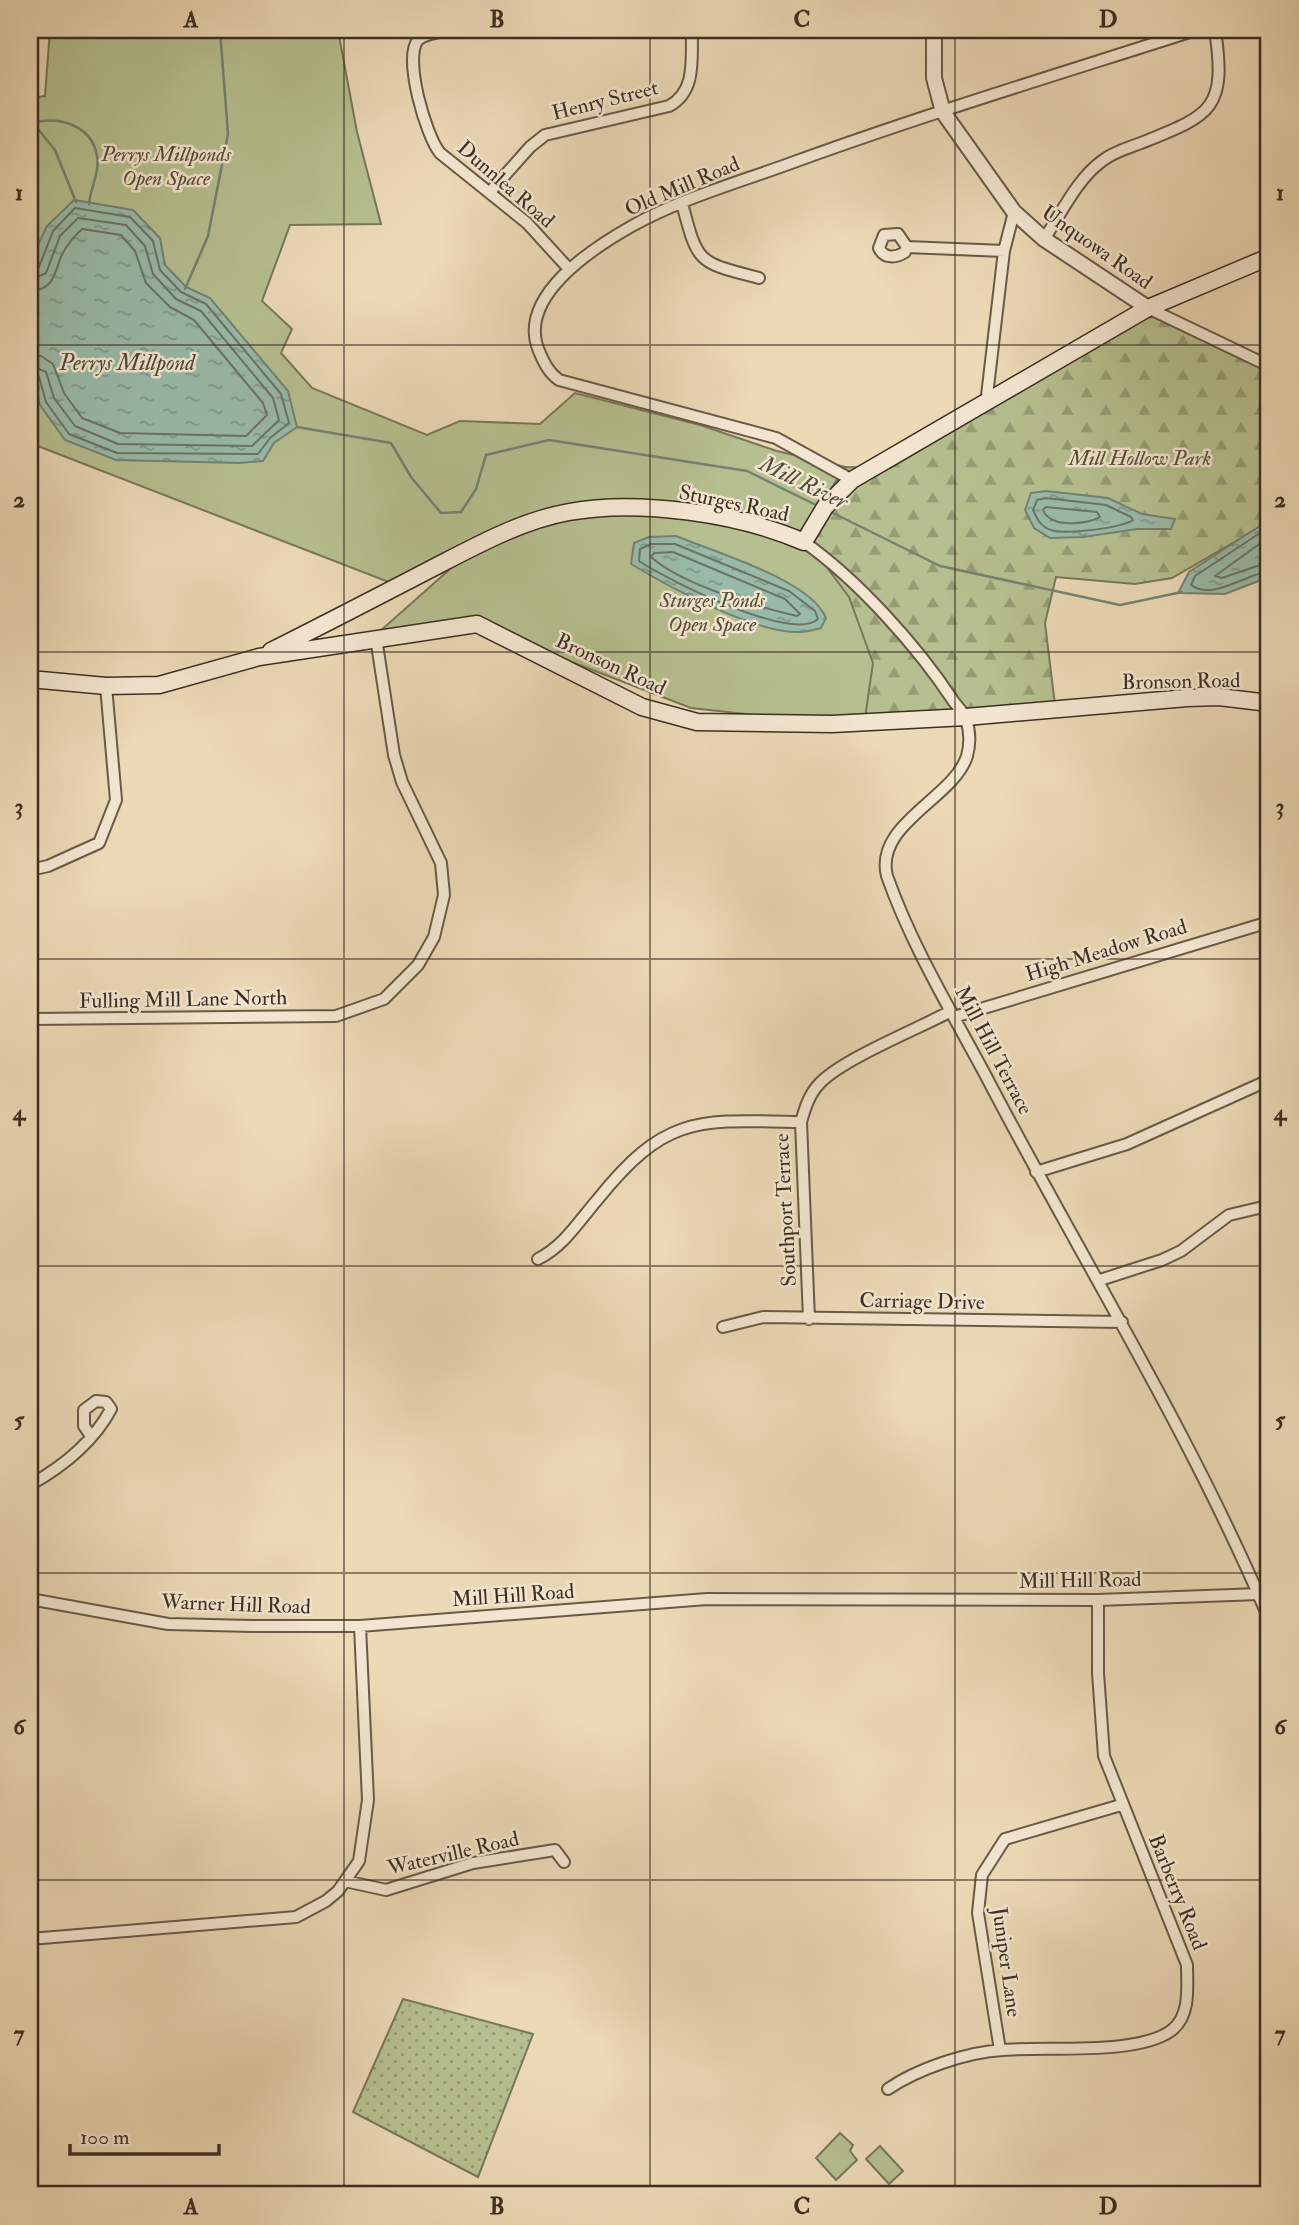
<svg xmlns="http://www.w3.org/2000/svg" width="1299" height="2225" viewBox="0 0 1299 2225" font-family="'IM FELL Double Pica',serif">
  <defs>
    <pattern id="grass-dots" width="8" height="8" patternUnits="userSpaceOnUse" patternTransform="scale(1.75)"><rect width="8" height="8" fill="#b6bf8f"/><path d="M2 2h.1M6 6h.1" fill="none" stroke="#959c74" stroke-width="1.8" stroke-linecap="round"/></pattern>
    <pattern id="forest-firs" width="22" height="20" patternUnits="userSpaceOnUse" patternTransform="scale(1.75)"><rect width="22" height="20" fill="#b6bf8f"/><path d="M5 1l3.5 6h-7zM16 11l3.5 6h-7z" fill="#959c74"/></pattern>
    <pattern id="water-ripples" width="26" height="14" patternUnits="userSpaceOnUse" patternTransform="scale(1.75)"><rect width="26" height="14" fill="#99baa9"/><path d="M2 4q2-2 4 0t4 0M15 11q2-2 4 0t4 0" fill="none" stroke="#7e9889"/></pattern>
  </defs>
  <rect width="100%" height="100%" fill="#ecd9b6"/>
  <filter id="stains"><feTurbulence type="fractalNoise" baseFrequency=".00286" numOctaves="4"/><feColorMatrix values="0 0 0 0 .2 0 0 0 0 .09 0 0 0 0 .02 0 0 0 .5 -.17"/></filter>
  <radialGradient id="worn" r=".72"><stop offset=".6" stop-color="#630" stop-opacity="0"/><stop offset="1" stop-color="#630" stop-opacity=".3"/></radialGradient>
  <path fill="url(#grass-dots)" stroke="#797758" stroke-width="2" d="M403,1999L533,2034L478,2177L353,2112Z"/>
  <path fill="url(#forest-firs)" stroke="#797758" stroke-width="2" d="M1155,317L1269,367V522L1172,578L1135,584L1056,577L1045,623L1055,705L865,718L801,534L845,467L890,468L1145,318Z"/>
  <path fill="#b6bf8f" stroke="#797758" stroke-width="2" d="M50,30H338L357,132L381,224L290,225L262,301L292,329L281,353L312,388L427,435L460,421L540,424L575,393L700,425L777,451L845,467L802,534L849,597L873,663L865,718L774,717L691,708L476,625L379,632L449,570L404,588L30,443V98L45,96Z
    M840,2133L853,2145L850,2151L857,2160L836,2180L816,2158Z
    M880,2146L903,2171L889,2184L866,2159Z"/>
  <path fill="url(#water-ripples)" stroke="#748273" stroke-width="2" d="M74,200L133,210L160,238L165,265L186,287L210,298L288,391L297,427L274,443L263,461L240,463L116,460L65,440L40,405L30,369V301L34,253L47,226Z
    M1046,491L1108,498L1142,514L1175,519L1171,529H1137L1083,537L1050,538L1034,528L1025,510L1031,493Z
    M1269,520V577L1225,594L1178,593L1189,572Z
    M676,536C714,552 811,580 826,618L821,628C814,630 807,632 800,632C756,634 669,587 631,564L634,543L649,537Z"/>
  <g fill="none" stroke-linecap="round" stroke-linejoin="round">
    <path stroke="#6a7466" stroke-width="2" d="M30,271L39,267L53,231L75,208L130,217L153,241L160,270L181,292L206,304L281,394L289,423L270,438L258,454L117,453L69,434L46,402L39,377L30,373
      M30,280L46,273L60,236L78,218L126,225L145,246L153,274L176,299L201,311L273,398L279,420L252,446L118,444L75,426L54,398L46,372L30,365
      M30,291C54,290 54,274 61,257C66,245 73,238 82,229L121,235L135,251L146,283L170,307L194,320L263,403L267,415L246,436L120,433L82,418L64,393L53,364L41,356L30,354
      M1046,498L1106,505L1131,517L1133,520C1122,528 1064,535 1051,530C1041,527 1037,519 1033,510L1037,500Z
      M1046,507L1097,512L1100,517C1086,525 1050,528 1043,510Z
      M1269,527L1195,576L1191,585C1212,601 1247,574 1269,571
      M1269,537L1215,576L1222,578L1269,562
      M651,544H675L789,591L815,611L818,619C792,643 666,579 639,561L640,549Z
      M673,552L785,599L800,614L797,616C757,607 681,584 651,557L654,553Z"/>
    <path stroke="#748273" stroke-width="2.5" d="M30,123H33L55,150L76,202
      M33,123C59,116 92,125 97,156C100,172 90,189 89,204
      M185,289L208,236L228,134L220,30
      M297,427L391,443L411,477L441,513L461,512L476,489L486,455L549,440L747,471L820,507
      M829,511L940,566L1120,605L1182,592"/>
    <g stroke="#685a47" stroke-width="14">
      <path id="minor" d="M454,30C444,32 426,32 418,40C403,58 426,136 440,153L527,223L569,269
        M490,192L530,147L545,135L669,106C697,91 691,58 692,30
        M682,203C698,265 698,262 759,278
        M1044,239C1061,214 1077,179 1102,161C1113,152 1128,148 1141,143C1211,115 1227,110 1215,30
        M907,247L905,252C896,258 884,259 879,248L884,235L898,234L907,247L1004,251
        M1148,308L1269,366
        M986,404L1004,251L1014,212
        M852,480L776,438L559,380C549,373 544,363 539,351C516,297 593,248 632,226C682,198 740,182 794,162C926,114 1062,73 1196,30
        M804,542C858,580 918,647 954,702C958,707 964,713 966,719C970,731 970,745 967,756C954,798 874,824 887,876C912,947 953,1014 988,1080C1082,1260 1190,1432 1269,1619
        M30,870L48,866L99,843L116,800L106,686
        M954,1017L1269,922
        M30,1019L336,1016L384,999L418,965L434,937L444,895L441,863L402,782L394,755L376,638
        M1036,1172L1127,1144L1269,1080
        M538,1259C564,1246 579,1221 598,1199C666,1114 699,1120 801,1122
        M1100,1280L1162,1260L1181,1251L1229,1215L1263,1207
        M809,1319L801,1122C805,1108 809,1095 819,1084C842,1059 918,1029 951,1011
        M723,1327L763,1317L1122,1322
        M30,1485C62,1467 93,1443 111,1409L106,1402L96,1401L84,1410V1426L91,1436
        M30,1599L168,1624L252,1626H360L707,1599L1098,1600L1259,1594
        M345,1881L386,1890L473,1863L555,1850L564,1862
        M30,1939L296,1917L326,1901L338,1891L359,1861L368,1800L360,1626
        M1000,2050L978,1913L982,1875L1005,1839L1121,1805
        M888,2089C917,2069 967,2052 1003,2050C1047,2046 1138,2056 1172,2030C1191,2015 1187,1986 1187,1965L1104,1756L1098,1673V1600"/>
    </g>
    <g stroke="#685a47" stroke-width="18">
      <path id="tertiary" d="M934,30V78L943,112L1014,212L1044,239L1148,308"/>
    </g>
    <g stroke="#3c2f22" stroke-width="19">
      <path id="secondary" d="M271,651C323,625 375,598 427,571C472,548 519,521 569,512C639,499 740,514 804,542L825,507L852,480L1148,308L1269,257
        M30,679L106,686L159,685L259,657L477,624L642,707L697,722L832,724L966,717L1187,698L1219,697L1269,703"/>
    </g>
    <use href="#minor" stroke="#f3e6d0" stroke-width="10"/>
    <use href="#tertiary" stroke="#f3e6d0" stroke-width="14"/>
    <use href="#secondary" stroke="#f3e6d0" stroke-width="16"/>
  </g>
  <path fill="none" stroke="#3c2f22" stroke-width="2" stroke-opacity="0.55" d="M344,30V2195M650,30V2195M955,30V2195M30,345H1269M30,652H1269M30,959H1269M30,1266H1269M30,1573H1269M30,1880H1269"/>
  <g text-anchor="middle" stroke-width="5" stroke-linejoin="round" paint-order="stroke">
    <g font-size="21" fill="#3c2f22" stroke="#f3e6d0">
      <text transform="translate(605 100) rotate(-14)" y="7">Henry Street</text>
      <text transform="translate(506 184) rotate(41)" y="7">Dunnlea Road</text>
      <text transform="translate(682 186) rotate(-23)" y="7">Old Mill Road</text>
      <text transform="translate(1097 247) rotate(35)" y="7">Unquowa Road</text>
      <text transform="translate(734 503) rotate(12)" y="7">Sturges Road</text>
      <text transform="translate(611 664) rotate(25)" y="7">Bronson Road</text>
      <text transform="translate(1181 681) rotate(-1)" y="7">Bronson Road</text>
      <text transform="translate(1106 950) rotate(-17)" y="7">High Meadow Road</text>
      <text transform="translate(183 999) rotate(-1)" y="7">Fulling Mill Lane North</text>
      <text transform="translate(994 1050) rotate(62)" y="7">Mill Hill Terrace</text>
      <text transform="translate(785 1210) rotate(-93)" y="7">Southport Terrace</text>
      <text transform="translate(922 1301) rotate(1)" y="7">Carriage Drive</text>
      <text transform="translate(1080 1580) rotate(-1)" y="7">Mill Hill Road</text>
      <text transform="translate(513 1595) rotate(-4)" y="7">Mill Hill Road</text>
      <text transform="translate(236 1604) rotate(2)" y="7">Warner Hill Road</text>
      <text transform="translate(453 1853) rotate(-13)" y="7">Waterville Road</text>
      <text transform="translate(1178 1892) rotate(68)" y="7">Barberry Road</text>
      <text transform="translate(1007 1962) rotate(82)" y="7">Juniper Lane</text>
    </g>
    <g font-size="21" font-style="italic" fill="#544c38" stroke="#f3e6d0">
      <text x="166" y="161">Perrys Millponds<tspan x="166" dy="24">Open Space</tspan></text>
      <text x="1140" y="465">Mill Hollow Park</text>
      <text x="712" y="607">Sturges Ponds<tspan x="712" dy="24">Open Space</tspan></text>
    </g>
    <g font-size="23" font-style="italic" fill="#4f4b3d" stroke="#f3e6d0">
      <text x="127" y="370">Perrys Millpond</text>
      <text transform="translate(804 482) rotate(26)" y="8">Mill River</text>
    </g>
  </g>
  <rect width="1299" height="2225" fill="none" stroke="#ecd9b6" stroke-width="77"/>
  <path d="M70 2144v10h149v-10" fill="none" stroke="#3c2f22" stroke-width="3.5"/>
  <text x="80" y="2144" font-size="21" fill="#3c2f22" stroke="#f3e6d0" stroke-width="5" paint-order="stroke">100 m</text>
  <rect x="38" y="38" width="1222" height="2148" fill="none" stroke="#3c2f22" stroke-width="2.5"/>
  <g font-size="23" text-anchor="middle" font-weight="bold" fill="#3c2f22">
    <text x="191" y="27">A</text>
    <text x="497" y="27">B</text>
    <text x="802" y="27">C</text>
    <text x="1108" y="27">D</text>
    <text x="19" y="200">1</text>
    <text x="1280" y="200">1</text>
    <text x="19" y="507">2</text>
    <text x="1280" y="507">2</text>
    <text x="19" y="814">3</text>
    <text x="1280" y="814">3</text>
    <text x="19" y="1120">4</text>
    <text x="1280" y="1120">4</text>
    <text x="19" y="1427">5</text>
    <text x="1280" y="1427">5</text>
    <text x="19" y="1734">6</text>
    <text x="1280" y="1734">6</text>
    <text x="19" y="2041">7</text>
    <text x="1280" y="2041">7</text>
    <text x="191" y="2214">A</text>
    <text x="497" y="2214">B</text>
    <text x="802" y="2214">C</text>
    <text x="1108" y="2214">D</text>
  </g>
  <rect width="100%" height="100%" filter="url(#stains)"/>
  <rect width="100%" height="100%" fill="url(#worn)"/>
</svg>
